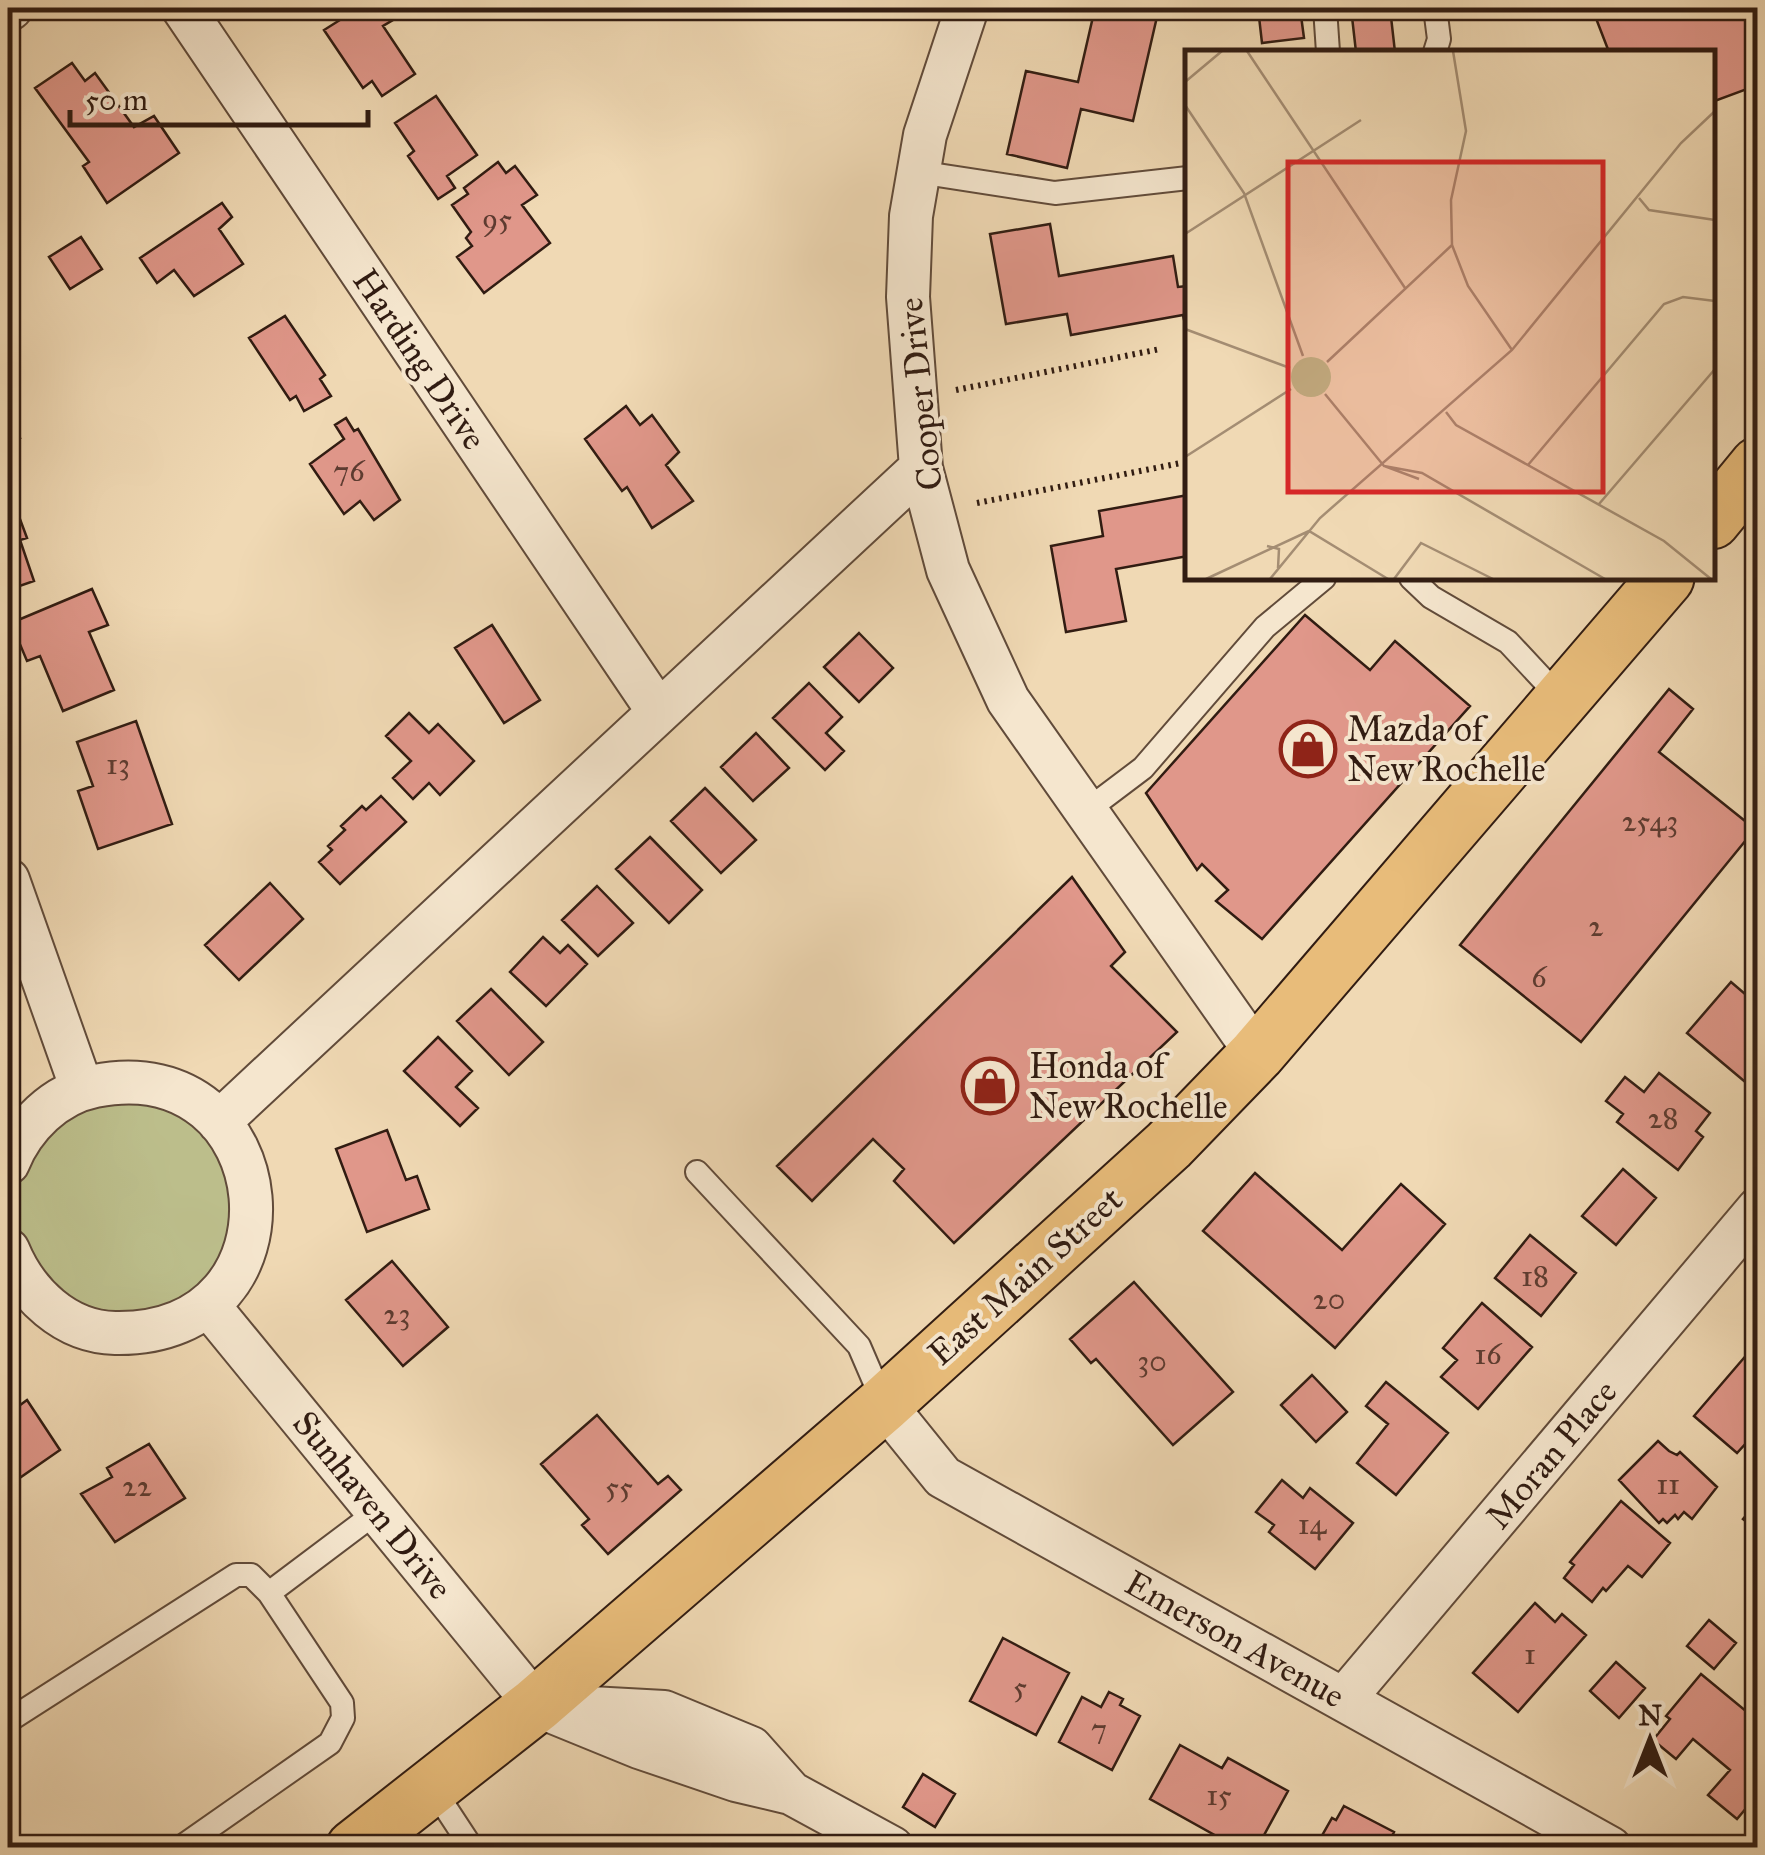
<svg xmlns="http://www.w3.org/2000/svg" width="1765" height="1855" viewBox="0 0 1765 1855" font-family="'IM FELL Great Primer',serif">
  <rect width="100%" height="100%" fill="#f0d9b4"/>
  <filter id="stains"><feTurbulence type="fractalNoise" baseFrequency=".002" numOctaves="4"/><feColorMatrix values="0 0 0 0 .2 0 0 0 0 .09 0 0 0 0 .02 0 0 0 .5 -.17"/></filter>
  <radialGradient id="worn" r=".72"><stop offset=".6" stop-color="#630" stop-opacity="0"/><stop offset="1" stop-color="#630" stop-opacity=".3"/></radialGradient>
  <path fill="#bcbe8b" stroke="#766d4e" stroke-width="2.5" d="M155,1095L217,1136L241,1206L216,1275L154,1315L80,1309L26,1258L14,1223V1185L26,1150L81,1101Z"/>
  <path fill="#e0978a" stroke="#311c12" stroke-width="2.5" d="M359,8H392L398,17L383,26L415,74L382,96L372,81L363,88L324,30Z
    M1095,8H1159L1133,121L1081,109L1067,168L1007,154L1026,71L1078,82Z
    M1258,8H1300L1304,38L1262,43Z
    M1351,8H1390L1395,52H1356Z
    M1592,8H1758V85L1712,102V52H1609Z
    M72,63L85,81L95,73L134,127L154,116L179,153L107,203L83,166L89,162L35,88Z
    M436,96L477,155L447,176L455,188L438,199L408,156L414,151L395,123Z
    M498,162L506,173L515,166L537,195L522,205L550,243L484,293L457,257L472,246L466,238L471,232L452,205L468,194L464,188Z
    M222,203L232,217L219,229L243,264L194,296L174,270L157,283L140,258Z
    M1050,224L1059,276L1173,256L1178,287L1188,286V338L1183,315L1071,335L1067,314L1006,324L990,234Z
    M81,237L102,269L70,289L49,257Z
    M285,316L325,375L320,379L331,396L304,411L296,396L290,400L249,338Z
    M626,406L640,425L652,415L679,452L666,465L693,501L652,528L627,487L622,491L585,439Z
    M8,407L20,438L8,443Z
    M346,418L354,431L358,429L400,500L374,520L360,501L344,514L310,464L344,439L335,425Z
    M1188,495V556L1116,569L1126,621L1066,632L1051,546L1103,536L1099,511Z
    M8,502L11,513L17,511L27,538L20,540L34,581L8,590Z
    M92,589L108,625L89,632L114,690L63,711L40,656L27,661L11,623Z
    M1305,615L1370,670L1395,641L1470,706L1262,939L1216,901L1228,890L1202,864L1197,870L1146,793Z
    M492,625L540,700L504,723L455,648Z
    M859,633L893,668L859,702L824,667Z
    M809,683L842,717L826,733L844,751L825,770L773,718Z
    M1669,689L1693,709L1659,752L1755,829L1581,1042L1460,945Z
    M409,713L429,733L438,724L474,761L440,795L429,783L413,799L393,778L411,761L386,736Z
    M136,721L172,824L98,849L78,791L93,786L77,742Z
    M756,733L789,768L753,801L721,767Z
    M705,788L756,840L721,873L671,821Z
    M381,796L406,822L340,884L319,862L332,850L328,846L345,830L341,826L362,806L366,810Z
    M650,837L702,890L669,923L616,869Z
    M1072,877L1125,952L1111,966L1177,1032L954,1243L894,1181L904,1169L873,1139L812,1201L777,1166Z
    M270,883L303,919L239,980L205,945Z
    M597,886L633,923L598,956L562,920Z
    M543,937L560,953L568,945L587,964L546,1006L510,972Z
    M1731,982L1758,1005V1077L1750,1086L1687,1033Z
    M491,989L543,1042L509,1075L457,1021Z
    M438,1037L472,1071L456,1087L478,1108L460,1126L404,1071Z
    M1659,1073L1710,1113L1696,1131L1703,1137L1678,1170L1617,1122L1623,1114L1606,1101L1625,1077L1644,1092Z
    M387,1130L406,1180L417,1176L429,1209L367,1232L336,1149Z
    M1623,1169L1656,1198L1616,1245L1582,1216Z
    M1255,1173L1342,1250L1401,1184L1445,1224L1335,1348L1203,1231Z
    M1530,1235L1576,1273L1541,1316L1495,1278Z
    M392,1261L448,1327L403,1366L346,1300Z
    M1134,1282L1233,1392L1173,1445L1096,1359L1091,1363L1070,1339Z
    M1482,1303L1532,1347L1478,1409L1441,1377L1457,1360L1443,1348Z
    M1758,1351V1430L1737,1453L1694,1416L1749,1352L1753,1356Z
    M1312,1375L1347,1412L1316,1442L1281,1405Z
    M1386,1382L1448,1433L1396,1495L1357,1463L1388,1424L1366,1406Z
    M27,1400L60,1450L8,1486V1414Z
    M597,1415L658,1484L668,1476L681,1490L608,1554L582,1525L589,1519L541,1464Z
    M1658,1441L1669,1451L1677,1455L1680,1452L1717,1487L1692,1519L1684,1512L1678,1519L1675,1515L1667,1523L1663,1519L1659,1523L1619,1480Z
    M149,1444L185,1498L115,1542L81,1494L112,1477L107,1468Z
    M1282,1480L1303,1498L1310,1488L1353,1523L1315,1569L1269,1532L1274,1525L1256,1512Z
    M1621,1501L1670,1543L1642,1577L1628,1566L1606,1591L1603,1588L1592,1602L1564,1578L1574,1565L1570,1562Z
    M1758,1501V1531L1743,1519Z
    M1535,1603L1555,1622L1562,1614L1586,1635L1518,1712L1473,1673Z
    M1709,1620L1736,1643L1714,1669L1687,1646Z
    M1003,1638L1069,1673L1036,1735L970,1701Z
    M1616,1662L1645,1688L1619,1718L1590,1691Z
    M1701,1674L1758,1721V1794L1737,1819L1708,1795L1730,1770L1693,1739L1676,1759L1653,1740L1670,1719L1666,1716Z
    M1109,1692L1123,1699L1120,1705L1140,1716L1112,1770L1059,1742L1082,1697L1101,1707Z
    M1180,1745L1222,1768L1228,1758L1288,1791L1257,1848H1238L1150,1799Z
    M923,1774L955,1794L935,1827L903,1807Z
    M1344,1806L1394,1832L1386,1848H1315L1332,1818L1336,1820Z"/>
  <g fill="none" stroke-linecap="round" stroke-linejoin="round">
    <g stroke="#614b3a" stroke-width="26">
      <path id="lane" d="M1325,8L1328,52
        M1435,8L1439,39L1435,52
        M918,172L1055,193L1188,178
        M1411,578L1431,597L1508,642L1563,701
        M1086,811L1143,768L1265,627L1324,578
        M697,1172L859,1346L884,1404
        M269,1593L378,1511
        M8,1721L236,1575H251L269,1593L342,1703L343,1718L330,1743L180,1848
        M432,1787L472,1848"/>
    </g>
    <g stroke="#614b3a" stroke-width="46">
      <path id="street" d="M183,8L658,711
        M967,8L925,135L911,216L908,297L921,468L948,570L1008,700L1257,1054
        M8,10L11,8
        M8,880L82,1089
        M219,1122L921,468
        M8,1163C23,1126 55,1094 95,1086C285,1048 313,1337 115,1333C65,1332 26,1294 8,1250
        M208,1305L536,1705L639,1747L736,1780L791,1793L892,1848
        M884,1404L943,1477L1610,1848
        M1344,1699L1758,1209
        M572,1707L664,1712L751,1748L791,1793"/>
    </g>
    <g stroke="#311c12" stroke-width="59">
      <path id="primary" d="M1712,521L1758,465
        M354,1848L536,1705L884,1404L1169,1145L1257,1054L1666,578"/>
    </g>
    <path stroke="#311c12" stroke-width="6" stroke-dasharray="2.5 5" stroke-linecap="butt" d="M956,390L1160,349
      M977,503L1181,463"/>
    <use href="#lane" stroke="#f5e6ce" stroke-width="22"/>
    <use href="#street" stroke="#f5e6ce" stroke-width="42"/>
    <use href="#primary" stroke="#e8bc7a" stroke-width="55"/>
  </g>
  <defs>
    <g id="shop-ring" transform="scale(2.875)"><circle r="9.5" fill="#f5e6ce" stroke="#8f2418" stroke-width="1.5"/><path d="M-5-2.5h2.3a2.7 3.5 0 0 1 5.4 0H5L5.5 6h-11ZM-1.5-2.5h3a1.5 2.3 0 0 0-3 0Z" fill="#8f2418"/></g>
  </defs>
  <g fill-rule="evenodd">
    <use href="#shop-ring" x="1308" y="749"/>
    <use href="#shop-ring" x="990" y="1086"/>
  </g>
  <g text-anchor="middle" stroke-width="8" stroke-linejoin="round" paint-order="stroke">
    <g font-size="30" fill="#5d3b30">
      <text x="497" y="229">95</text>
      <text x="349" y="481">76</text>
      <text x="118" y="774">13</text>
      <text x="1650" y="831">2543</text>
      <text x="1596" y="936">2</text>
      <text x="1539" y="987">6</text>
      <text x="1663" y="1128">28</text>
      <text x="1535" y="1286">18</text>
      <text x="1329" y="1309">20</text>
      <text x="397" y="1324">23</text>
      <text x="1488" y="1364">16</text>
      <text x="1152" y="1371">30</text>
      <text x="1668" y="1494">11</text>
      <text x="137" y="1496">22</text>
      <text x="619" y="1497">55</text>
      <text x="1312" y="1534">14</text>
      <text x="1530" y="1664">1</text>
      <text x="1020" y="1697">5</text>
      <text x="1099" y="1739">7</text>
      <text x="1219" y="1805">15</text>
    </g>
    <g font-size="35" fill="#311c12" stroke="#f5e6ce">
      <text transform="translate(420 359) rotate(56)" y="12">Harding Drive</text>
      <text transform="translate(920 394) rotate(-96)" y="12">Cooper Drive</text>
      <text transform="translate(1025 1276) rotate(-42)" y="12">East Main Street</text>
      <text transform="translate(1551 1454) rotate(-50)" y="12">Moran Place</text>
      <text transform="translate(373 1505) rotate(51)" y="12">Sunhaven Drive</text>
      <text transform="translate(1235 1639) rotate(29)" y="12">Emerson Avenue</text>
    </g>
    <g font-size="35" fill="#311c12" stroke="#f5e6ce" text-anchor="start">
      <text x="1347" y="741">Mazda of<tspan x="1347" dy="40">New Rochelle</tspan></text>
      <text x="1029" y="1078">Honda of<tspan x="1029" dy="40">New Rochelle</tspan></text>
    </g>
  </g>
  <g transform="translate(1185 50)">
    <rect width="530" height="530" fill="#f0d9b4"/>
    <path d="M106 327a20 20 0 1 1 40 0a20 20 0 1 1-40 0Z" fill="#bcbe8b"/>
    <path fill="none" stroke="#a48d73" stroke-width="2.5" d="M62,1L220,238M268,1L281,81L266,150L267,195L283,236L327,300M0,32L37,1M0,55L59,143L118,306M454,148L464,160L530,170M0,184L176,70M0,279L105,318M142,312L267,195M140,344L199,416L234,429M261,362L271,375L479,491L526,529M0,407L106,339M343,415L479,254L498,247L530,251M199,416L237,423L420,529M414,454L530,319M82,496L94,499L93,518M21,529L124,481L203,529M85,529L135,468L327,300L496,93L530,61M209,529L236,493L308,529"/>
    <path fill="#d62828" fill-opacity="0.15" stroke="#d62828" stroke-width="5" d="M103,112H418V442H103Z"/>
    <rect width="530" height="530" fill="none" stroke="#311c12" stroke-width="5"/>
  </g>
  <rect width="1765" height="1855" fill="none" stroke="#f0d9b4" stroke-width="40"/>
  <rect x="10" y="10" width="1745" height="1835" fill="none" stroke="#311c12" stroke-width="5"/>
  <rect x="20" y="20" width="1725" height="1815" fill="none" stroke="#311c12" stroke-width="2.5"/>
  <g transform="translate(1650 1740)" stroke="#f5e6ce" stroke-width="8" paint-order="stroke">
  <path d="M0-8L18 38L0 25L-18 38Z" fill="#311c12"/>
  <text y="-15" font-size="28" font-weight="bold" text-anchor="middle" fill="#311c12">N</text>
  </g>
  <path d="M70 110v15h298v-15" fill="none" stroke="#311c12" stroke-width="5"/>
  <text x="85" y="110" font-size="30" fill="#311c12" stroke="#f5e6ce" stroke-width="8" paint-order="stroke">50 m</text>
  <rect width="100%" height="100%" filter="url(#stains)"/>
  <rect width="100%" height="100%" fill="url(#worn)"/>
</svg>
